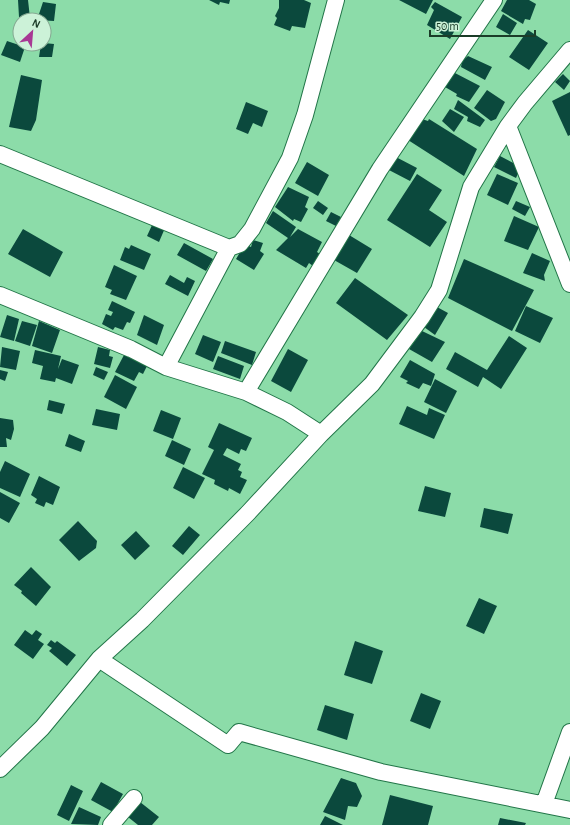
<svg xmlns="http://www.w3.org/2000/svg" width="570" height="825" viewBox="0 0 570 825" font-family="'Alegreya Sans',sans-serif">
  <rect width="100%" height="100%" fill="#8cdca9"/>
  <path fill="#0b493d" d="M18,0H28L30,18L19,17Z
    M209,0H230L229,4L220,2L219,5Z
    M279,0H304L311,3L305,28L292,26L290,31L274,25L277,18L275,16L279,8Z
    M399,0H433L426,14Z
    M507,0H529L536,4L530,20L525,19L523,24L501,11Z
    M43,2L56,4L54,21L37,20Z
    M435,2L462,17L450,39L427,25L434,10L431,7Z
    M503,14L517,23L510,35L496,27Z
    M528,30L548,43L529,70L509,57Z
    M7,41L25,47L20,62L1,55Z
    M44,43L54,44L52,57H39L41,44Z
    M468,56L492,67L485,80L461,67L462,61Z
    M453,72L480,86L469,102L456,96L457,94L445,87Z
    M563,74L570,81L564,90L555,82Z
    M21,75L42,80L36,120L31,131L9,127Z
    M487,90L505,102L496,119L491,121L474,108Z
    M570,92V135L568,136L552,101Z
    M458,100L485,120L480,127L467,121L468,117L454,109Z
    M246,102L268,111L262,127L253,123L248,134L236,129Z
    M450,109L464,117L454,132L442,121Z
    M422,119L428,121L429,119L477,149L464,176L408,140Z
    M394,156L417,168L410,181L387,169Z
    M500,156L521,167L516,178L494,167Z
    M307,162L329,175L318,196L295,183Z
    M417,174L442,190L429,210L447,222L430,247L387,220Z
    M497,174L518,183L508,205L487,195Z
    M288,187L309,197L305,207L308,209L301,222L294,219L293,221L275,207Z
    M318,201L328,208L323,215L313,208Z
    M516,201L530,207L525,216L512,209Z
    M273,211L296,227L290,237L298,229L322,242L317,252L320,254L313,266L309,263L306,268L276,250L288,238L266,223Z
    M331,212L341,217L336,226L326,221Z
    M514,216L539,227L528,250L504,241Z
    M153,223L165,228L159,242L147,236Z
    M23,229L63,252L50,277L8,254Z
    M349,235L372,249L357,273L334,260Z
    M253,240L263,243L260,251L264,254L254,270L236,259L245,244L251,247Z
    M184,243L213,259L206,271L177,255Z
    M131,245L151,254L144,270L120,260L125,247L129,249Z
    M532,253L550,261L544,275L545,281L523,273Z
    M464,259L534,290L512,331L448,298Z
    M114,265L137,276L126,300L110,294L112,290L105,287Z
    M170,275L184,283L187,277L195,281L188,296L165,284Z
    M355,278L408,315L387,340L336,303Z
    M112,301L135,312L130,323L127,322L123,330L115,327L113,330L102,324L106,314L111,316L113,312L108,310Z
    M526,306L553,318L540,343L515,331Z
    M437,307L448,313L435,335L424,327Z
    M7,315L19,319L14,341L0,337Z
    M144,315L164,325L157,345L137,335Z
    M22,321L37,325L30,346L15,341Z
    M39,321L60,330L52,353L32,346Z
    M422,331L445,342L432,362L409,349Z
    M203,335L221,342L213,362L195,354Z
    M509,336L527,348L501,389L483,377L478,387L446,369L455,352L487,370Z
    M225,341L256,352L252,365L221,353Z
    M2,347L20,351L16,370L0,367Z
    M98,347L110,350L109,356L113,357L110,368L94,364Z
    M288,349L308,360L291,392L271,381Z
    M35,350L61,356L58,369L62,359L79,365L72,384L56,378L55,382L40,379L43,366L32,363Z
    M124,355L147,366L143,374L139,372L134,381L115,372Z
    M218,356L244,366L240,379L213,369Z
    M410,360L435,374L431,386L423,383L419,389L406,383L408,381L400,377Z
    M96,367L108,372L104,380L93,375Z
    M0,370L8,372L5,381L0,379Z
    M115,375L137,387L126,409L104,397Z
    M435,379L457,391L446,413L424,402Z
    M49,400L65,404L62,414L47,410Z
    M407,406L427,415L429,408L445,415L434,439L399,424Z
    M96,409L120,414L117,430L92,425Z
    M161,410L181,418L173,439L153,431Z
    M0,418L13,420L14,429L11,440L6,438L7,447H0Z
    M219,423L252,438L246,451L241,449L239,454L227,448L223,455L241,464L238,470L242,472L240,477L247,480L240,494L229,488L228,491L214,484L215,480L202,474L214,450L208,447Z
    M69,434L85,441L81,452L65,446Z
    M172,440L191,449L184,465L165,456Z
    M5,461L30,474L20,497L0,488V472Z
    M183,467L205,478L194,499L173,488Z
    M39,476L60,487L53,505L46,502L44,507L35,503L37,499L31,495Z
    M425,486L451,493L445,517L418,511Z
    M0,492L20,503L9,523L0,518Z
    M484,508L513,514L508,534L480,527Z
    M78,521L97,541L96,548L79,561L59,540Z
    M189,526L200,535L183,555L172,546Z
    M136,531L150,546L135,560L121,545Z
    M31,567L51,587L36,606L21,593L22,591L14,585Z
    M479,598L497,606L484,634L466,626Z
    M25,630L32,635L36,630L42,634L38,640L44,644L33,659L14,645Z
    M51,640L55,643L57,641L76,655L67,666L49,651L52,648L47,645Z
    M355,641L383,651L372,684L344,675Z
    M421,693L441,701L430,729L410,721Z
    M325,705L354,714L347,740L317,730Z
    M341,778L356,783L362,796L357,807L348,806L345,820L323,812Z
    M101,782L123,794L113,812L91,800Z
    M71,785L83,791L69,821L57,815Z
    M390,795L433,806L428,825H382Z
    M140,802L159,817L152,825H138L128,817Z
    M79,807L101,817L98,825L71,824Z
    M325,816L343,825H320Z
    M500,818L526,823L525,825H498Z"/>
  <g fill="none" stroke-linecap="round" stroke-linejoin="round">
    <g stroke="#227548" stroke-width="18">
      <path id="minor" d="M508,126L570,284
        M0,154L229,248L240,244L252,229L290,158L305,115L336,0
        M0,295L131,349L166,367L246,392L287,412L321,434
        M166,367L229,248
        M246,392L380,169L494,0
        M99,659L228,745L239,732L381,772L570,810
        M0,769L42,728L99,659L142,620L248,513L321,434L372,384L422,317L439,290L471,187L508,126L525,103L570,50
        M544,804L570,732
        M111,825L134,798"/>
    </g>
    <use href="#minor" stroke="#fff" stroke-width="16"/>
  </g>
  <g transform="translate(32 32) rotate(26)"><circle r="19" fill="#ccf2d8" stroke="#85a992"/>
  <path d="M0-3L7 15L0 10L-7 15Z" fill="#a83894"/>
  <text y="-6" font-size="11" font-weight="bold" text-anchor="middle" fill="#1b3c28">N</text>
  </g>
  <path d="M430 30v6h105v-6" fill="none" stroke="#1b3c28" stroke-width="2"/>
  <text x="436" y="30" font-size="12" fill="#1b3c28" stroke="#ccf2d8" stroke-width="3" paint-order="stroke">50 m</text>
</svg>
